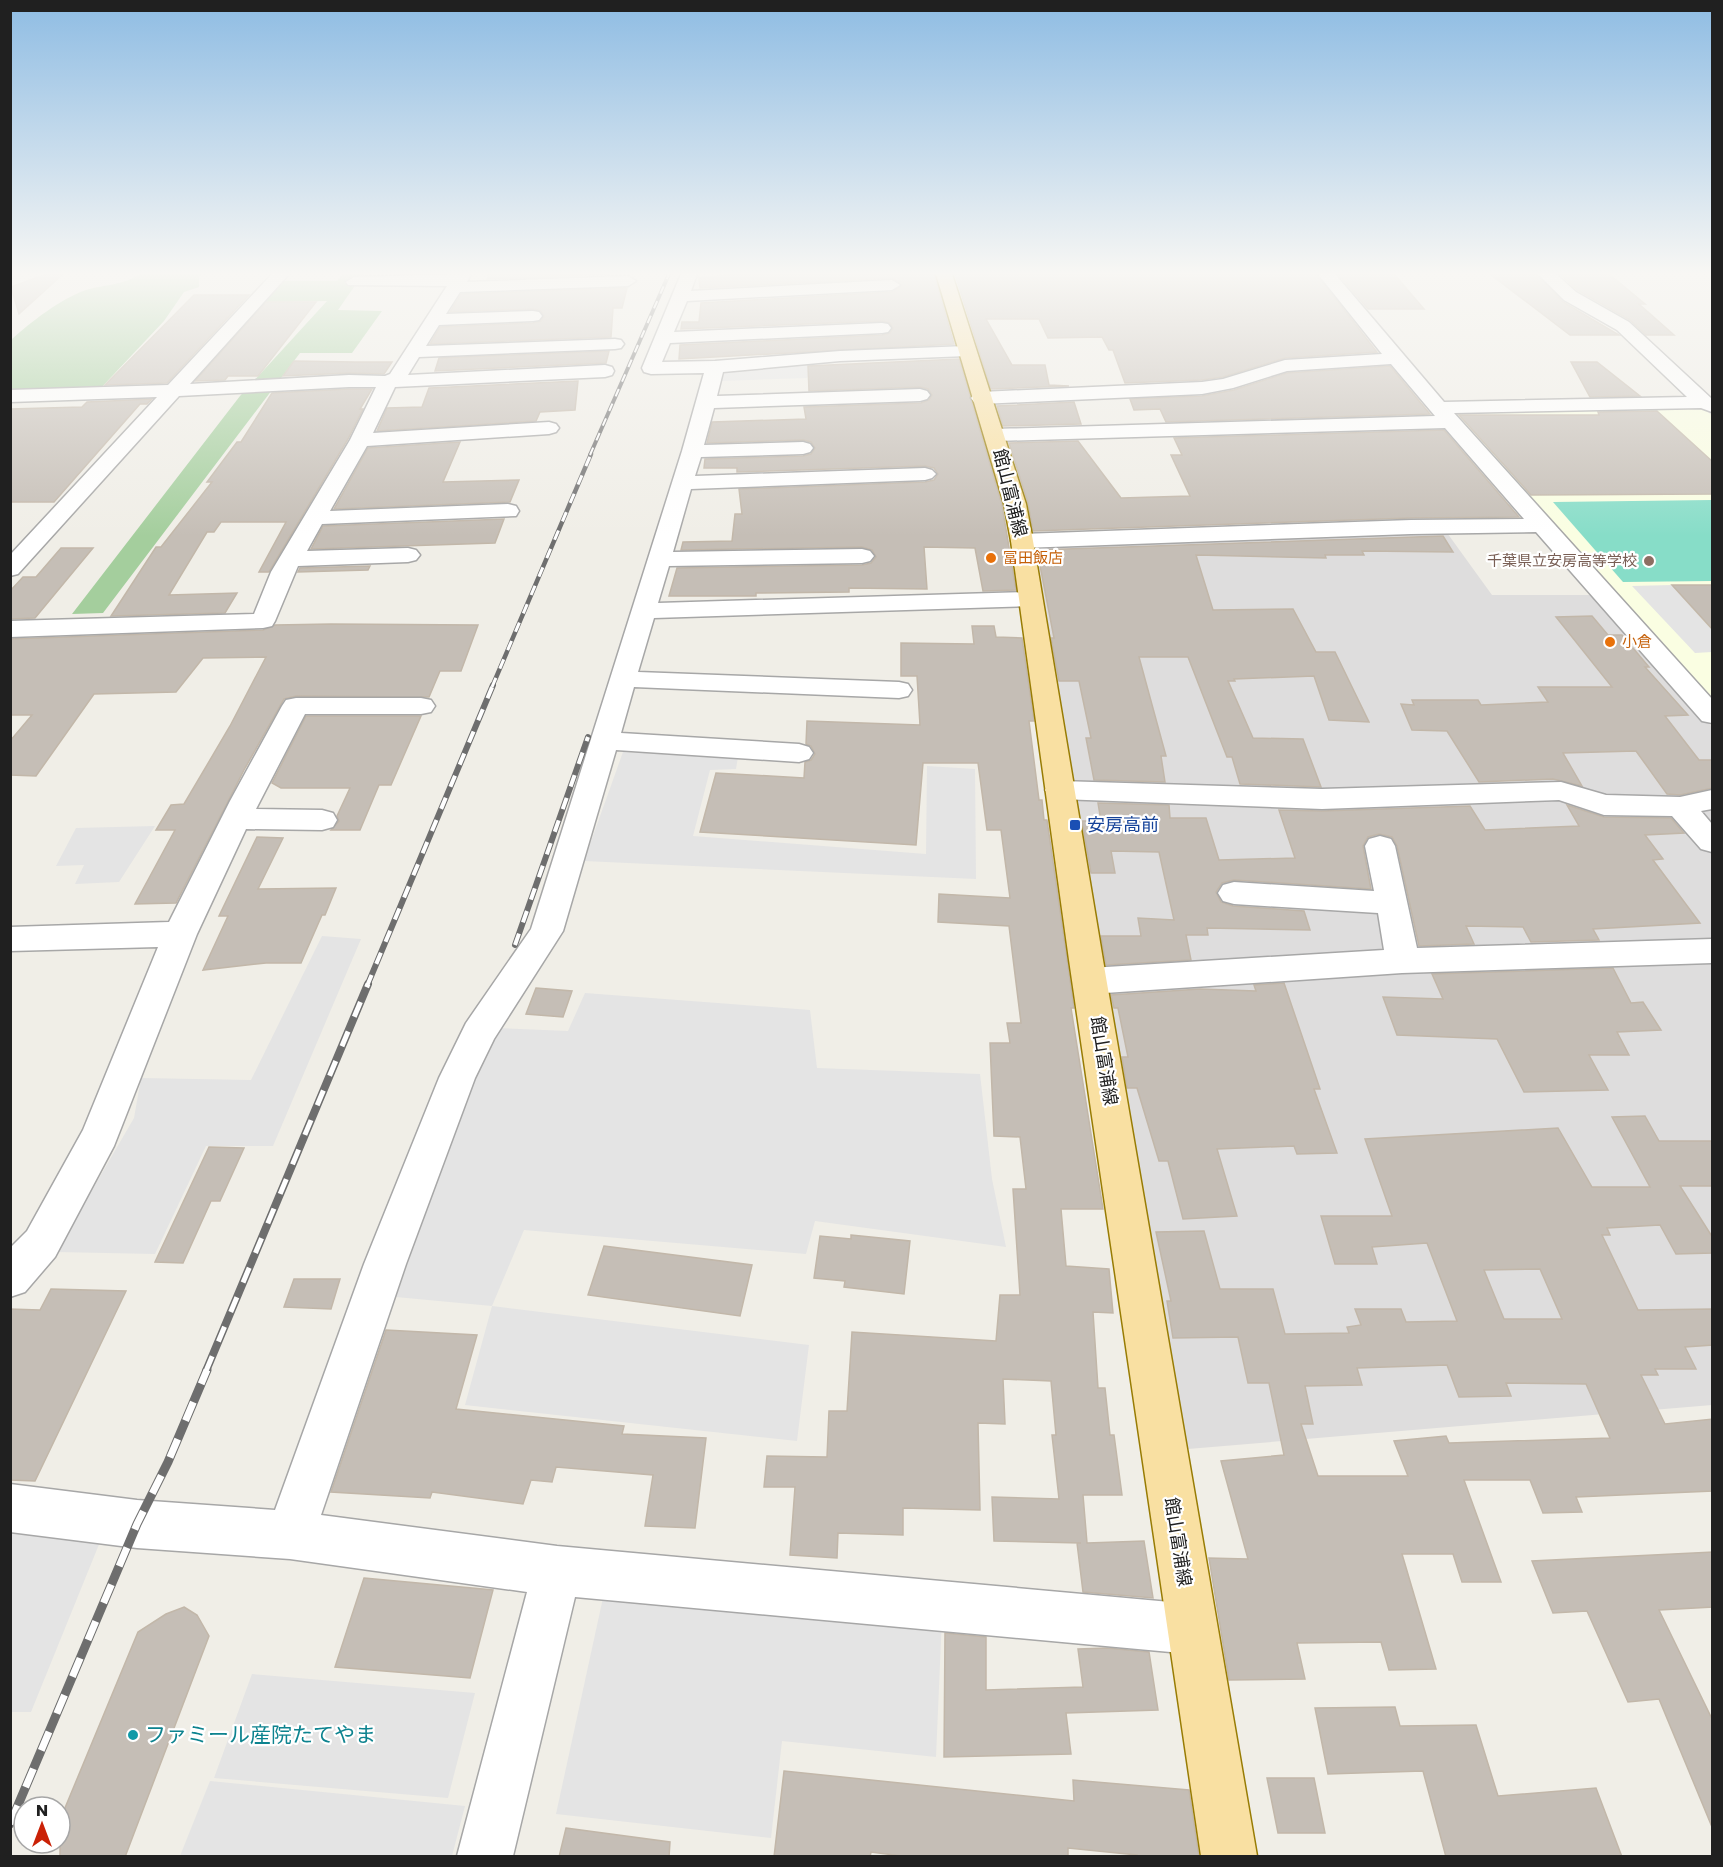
<svg xmlns="http://www.w3.org/2000/svg" width="1723" height="1867" viewBox="0 0 1723 1867" font-family="Poppins,'Noto Sans JP',sans-serif">
  <rect width="100%" height="100%" fill="#f0eee7"/>
  <path fill="#dedddd" d="M1445,530L1492,595H1591L1712,727V942L1099,972L1032,544Z
    M1712,954V1405L1164,1451L1090,981Z"/>
  <path fill="#fafee2" d="M1700,405L1712,416V705L1455,412Z"/>
  <path fill="#a4ce9d" d="M140,274H203L199,277V287L184,292L164,321L99,390L11,391V340C31,322 60,299 86,290C106,284 121,286 140,274Z
    M343,274H363L338,310L382,311L352,353H300L103,613L72,614L240,396L327,301L262,302L281,281H337Z"/>
  <path fill="#87ddc8" d="M1712,500V581L1623,582L1553,502Z"/>
  <path fill="#e4e4e4" d="M815,362V376H808L807,378L722,381L726,367Z
    M1672,585L1712,630V652L1695,653L1632,586Z
    M623,752L738,757L736,769L710,770L693,836L926,854L927,766L975,769L976,879L584,861Z
    M155,826L119,882L75,884L84,865L56,866L76,828Z
    M322,936L361,939L273,1146H206L155,1254L56,1252L134,1118L141,1078L251,1080Z
    M585,993L810,1010L817,1068L980,1074L992,1179L1006,1247L815,1221L806,1254L524,1230L492,1306L809,1345L797,1441L465,1405L492,1306L396,1297L456,1124L496,1028L568,1031Z
    M10,1529L102,1537L31,1712H11Z
    M606,1584L942,1617L936,1757L782,1741L771,1838L556,1814Z
    M252,1674L475,1693L448,1798L214,1778Z
    M210,1781L465,1806L452,1856H180Z"/>
  <path fill="#c5beb6" stroke="#c2b7a9" stroke-width="1.5" fill-rule="evenodd" d="M46,274H63L19,314L11,287Z
    M488,274H609L488,279Z
    M735,274H934L954,344L679,359L680,345L882,335L890,333L893,328L890,323L882,321L681,329L682,322H699L701,303L892,292L902,286L892,278L700,288L699,278Z
    M955,274H1316L1377,352L1285,358L1223,377L1202,380L1125,383L1113,350H1109L1102,337L1048,338L1039,319H986L1012,365H1045L1049,385L1069,386L991,389Z
    M1338,274H1394L1424,309H1368Z
    M1490,274H1536L1563,302L1619,335H1570Z
    M1560,274H1609L1645,304H1639L1674,335H1646L1630,320L1577,290Z
    M627,288L622,308H613L611,337L430,344L440,327L533,323L541,321L544,316L541,311L533,309L450,312L461,294Z
    M194,295H249L167,383L105,385Z
    M266,302H316L258,376H228L225,380L195,381Z
    M609,351L606,363L435,371L439,358Z
    M959,359L1002,505L1016,590L983,591L975,548L924,547L927,589L849,588V592L756,593V596H669L677,568L862,565L871,563L876,557L872,550L862,547L681,550L683,542L732,541L735,514H742L739,489L925,482L934,480L938,474L934,468L925,466L737,472V468H704L705,459L803,456L811,454L815,448L811,442L803,440L707,443L712,422L806,419L804,407L921,403L929,400L932,395L928,389L920,387L809,391L808,366Z
    M294,361L355,362H392L384,374L349,373L283,376Z
    M1571,362H1597L1640,396L1590,397Z
    M1390,366L1430,414L1166,422L1160,409L1134,410L1130,399L1202,396L1234,390L1287,373Z
    M578,381L575,410L540,412L536,421L377,431L387,408L422,407L429,388Z
    M349,389H372L360,409H363L348,439L269,572H259L286,522H221L214,532H207L169,595L237,593L225,613L111,616L156,547H161L212,482H207L237,442H241L272,393Z
    M152,399L147,404H140L54,502H10V409L82,407L87,402Z
    M1074,402L1081,424L1003,426L997,406Z
    M1657,411L1713,462V494L1531,495L1459,415H1599L1598,412Z
    M1444,430L1519,517L1411,518L1033,531L1028,503L1009,443L1078,441L1121,498L1190,496L1171,455H1182L1174,438Z
    M460,442L443,482L519,480L510,502L334,509L368,448Z
    M504,519L495,543L311,549L323,526Z
    M1443,536L1453,552L1362,551L1364,555H1325L1326,558L1196,555L1213,610L1293,609L1316,652H1335L1369,722L1329,720L1314,676L1234,679L1235,681H1228L1253,738L1303,739L1321,787L1240,784L1232,757H1227L1188,657H1139L1166,756H1161L1165,782L1094,780L1086,738H1091L1079,681H1059L1051,638H1054L1037,550Z
    M61,548H93L35,618L10,619V591L23,577H36Z
    M370,566L368,570L298,572L300,568Z
    M1672,585H1713V630Z
    M1592,616L1608,635H1622L1649,667H1645L1688,715L1665,716L1699,760H1713V788L1680,795L1667,794L1636,751L1563,753L1582,786L1553,779L1479,782L1447,731L1412,730L1401,704L1414,705L1412,700H1478L1481,705L1548,702L1538,687H1612L1556,617Z
    M331,624L478,625L461,671H440L429,697L296,696L284,699L244,770L176,903L135,904L175,830H156L171,805L184,804L230,726L266,657L203,658L176,692L94,694L36,776L10,775V741L32,715H10V639L263,630L275,625Z
    M972,626H994L996,637L1022,638L1034,721H1029L1039,800H1042L1044,820H1047L1074,1008H1071L1103,1209H1061L1066,1266L1109,1269L1113,1313L1093,1312L1098,1388H1105L1110,1435H1114L1122,1495H1083L1087,1543L1144,1541L1153,1598L1083,1592L1077,1543H1081L994,1541L992,1497L1059,1499L1052,1435H1056L1051,1381L1003,1379L1005,1424L978,1423L980,1510L903,1508V1535L838,1533L837,1558L790,1555L795,1487H764L767,1456L827,1457L829,1411H847L852,1332L996,1341L1000,1295H1020L1013,1189H1026L1020,1137L994,1136L990,1043H1010L1007,1023H1021L1009,926L938,922L939,894L1010,898L1001,830H987L978,763H923L916,845L700,832L716,773L804,778L805,762L811,760L815,754L811,746L806,744L807,721L920,725L917,676H901V643L974,644Z
    M306,716H421L391,785H379L360,830H331L339,821L337,816L350,788H281L272,783Z
    M1098,803L1169,805L1170,818H1206L1219,860L1295,858L1279,810L1322,811L1470,806L1485,830L1579,826L1567,805L1604,817L1671,818L1684,833L1645,835L1663,859L1653,860L1700,923L1593,929L1599,940L1531,942L1523,927L1466,926L1474,944L1419,946L1397,846L1392,837L1379,834L1368,837L1363,846L1371,889L1234,880L1222,883L1216,892L1221,902L1233,906L1304,911L1310,930L1207,928L1208,935H1186L1191,960L1106,965L1101,936H1141L1138,918L1174,920L1159,852L1111,851L1115,873H1091L1082,821H1101Z
    M257,837L283,838L258,889L336,888L325,915H322L301,963H266L203,970L228,916H219Z
    M1613,968L1631,1003L1643,1002L1661,1030L1617,1032L1629,1055H1589L1608,1090L1524,1092L1497,1039L1397,1035L1383,997L1443,999L1432,974Z
    M1284,983L1320,1089H1314L1337,1153L1297,1154L1294,1146L1217,1149L1237,1216L1183,1219L1168,1161H1159L1137,1088H1127L1122,1057H1128L1118,1008H1114L1111,995L1200,989L1256,991L1254,985Z
    M536,988L572,991L563,1017L526,1014Z
    M1645,1116L1659,1141H1713V1186H1680L1713,1238V1253L1676,1254L1660,1225L1607,1228L1610,1235H1602L1638,1310L1713,1309V1345L1685,1347L1696,1369H1655L1658,1375H1641L1665,1424L1713,1419V1491L1576,1497L1582,1512L1543,1513L1530,1480H1464L1501,1582H1462L1453,1554H1402L1436,1669L1389,1670L1381,1642L1297,1643L1305,1679L1229,1680L1209,1558L1248,1559L1221,1461L1284,1455L1269,1383H1248L1238,1337L1173,1338L1167,1301H1171L1156,1232L1204,1231L1220,1289H1273L1285,1334L1349,1333L1347,1327L1361,1325L1355,1309H1401L1406,1322L1457,1321L1427,1243L1372,1247L1377,1264H1335L1321,1216H1392L1365,1139L1558,1128L1592,1187H1650L1612,1117ZM1540,1269L1562,1319H1504L1484,1270ZM1447,1365L1459,1397L1511,1396L1506,1383L1586,1384L1610,1438L1449,1443L1446,1436L1394,1441L1408,1476H1318L1301,1424H1313L1305,1386L1362,1385L1357,1368Z
    M209,1147L244,1148L220,1201H211L183,1263L155,1262Z
    M851,1235L910,1241L904,1294L844,1287L845,1281L814,1278L820,1236L851,1239Z
    M604,1246L752,1265L740,1316L588,1295Z
    M294,1279H340L331,1309L284,1307Z
    M51,1289L126,1291L35,1481L10,1480V1309L40,1310Z
    M386,1330L477,1335L456,1409L624,1426L622,1434L706,1438L695,1528L645,1526L653,1475L556,1467L552,1482L531,1480L523,1504L432,1492L430,1498L331,1492Z
    M1713,1552V1607L1659,1610L1713,1721L1712,1827L1659,1699L1628,1702L1587,1611L1553,1613L1532,1561Z
    M364,1578L493,1590L470,1678L335,1667Z
    M184,1607L197,1615L209,1636L125,1857H60V1820L138,1632L166,1614Z
    M945,1633L986,1637V1690L1083,1687L1078,1649L1107,1648L1149,1652L1158,1710L1066,1713L1071,1754L944,1757Z
    M1395,1707L1400,1726L1476,1725L1498,1796L1596,1788L1622,1857H1446L1423,1771L1328,1774L1315,1708Z
    M784,1771L1074,1801L1073,1780L1189,1790L1199,1857H1137V1855L1068,1848V1857H909L871,1852L870,1857H774Z
    M1267,1778H1314L1325,1833H1278Z
    M566,1828L670,1842L669,1857H559Z"/>
  <g fill="none" stroke-linecap="round" stroke-linejoin="round">
    <g stroke="#a7a7a7" stroke-width="3">
      <path id="minor" d="M272,274H289L190,384L349,375L385,376L390,374L447,286L348,285L346,282L354,277L471,274L467,282L628,276L636,281L628,286L460,292L446,314L533,311L539,312L542,316L539,320L533,321L439,325L426,346L615,339L621,340L624,344L621,348L615,349L419,357L408,375L605,365L612,367L614,371L612,375L605,377L395,387L373,433L549,422L556,424L559,428L556,432L549,434L367,446L330,511L508,504L516,506L519,511L516,516L322,524L307,551L408,548L416,550L420,555L416,560L408,562L298,566L275,621L272,626L263,628L10,637V621L254,614L271,572L350,440L376,387H349L179,396L18,574L10,576V555L157,397L10,402V390L168,385Z
        M681,274H697L691,291L892,280L900,285L892,290L687,301L674,332L882,323L888,324L891,328L888,332L882,333L670,343L662,362L715,361L840,351L967,346L973,347L976,351L973,355L967,356L840,361L723,372L717,396L920,389L927,391L930,395L927,399L920,401L714,408L704,445L803,442L810,444L813,448L810,452L803,454L701,457L695,476L925,468L932,470L936,474L932,478L925,480L691,489L673,552L862,549L870,551L874,556L870,561L862,563L669,566L658,603L1030,592L1039,594L1042,599L1039,604L1030,606L654,618L638,672L899,682L908,684L912,690L908,696L899,698L634,687L621,733L799,744L809,747L813,753L809,759L799,762L616,750L563,931L494,1039L475,1078L406,1264L321,1515L557,1546L1192,1604L1210,1611L1217,1629L1210,1647L1192,1654L575,1597L513,1856H457L527,1592L290,1559L137,1548L10,1532V1484L137,1500L275,1510L364,1264L439,1078L466,1023L531,929L682,451L704,373L651,374L644,372L642,368Z
        M1318,274H1335L1444,402L1687,397L1617,330L1564,300L1538,274H1556L1576,292L1629,322L1712,399V412L1701,408L1454,413L1712,699V723L1702,721L1536,532L1411,534L1022,548L1014,546L1011,541L1014,536L1022,534L1411,520L1524,519L1445,428L995,441L988,439L985,435L988,431L995,429L1435,416L1391,364L1287,371L1233,388L1202,394L981,404L974,402L971,398L974,394L981,392L1202,382L1223,379L1285,360L1382,354Z
        M296,698H421L431,700L435,706L431,712L421,714H305L256,809L322,810L333,813L337,820L333,827L322,830L246,829L197,934L114,1146L55,1257L25,1292L10,1297V1248L27,1231L83,1130L158,947L10,951V927L169,922L230,801L282,706L286,700Z
        M1060,781L1322,789L1561,782L1606,795L1680,797L1712,790V809L1701,811L1712,824V852L1701,849L1672,816L1604,815L1559,800L1322,809L1060,799L1050,797L1045,790L1050,783Z
        M1380,836L1391,839L1395,846L1417,948L1712,939V963L1402,973L1090,994L1078,990L1073,981L1078,972L1090,968L1384,950L1378,913L1234,904L1223,901L1218,893L1223,885L1234,882L1374,891L1365,846L1369,839Z"/>
    </g>
    <g stroke="#987c04" stroke-width="3">
      <path id="major" d="M936,274H952L1026,504L1033,541L1103,960L1257,1856H1201L1069,960L1011,541L1004,504Z"/>
    </g>
    <use href="#minor" fill="#fff" fill-rule="evenodd"/>
    <use href="#major" fill="#f9e0a2" fill-rule="evenodd"/>
    <g stroke="#6e6e6e" stroke-width="4">
      <path id="rail-far4" d="M590,455L669,274"/>
    </g>
    <g stroke="#6e6e6e" stroke-width="4.5">
      <path id="rail-far3" d="M492,687L591,454"/>
    </g>
    <g stroke="#6e6e6e" stroke-width="6">
      <path id="rail-far2" d="M515,945L588,737
        M367,986L493,685"/>
    </g>
    <g stroke="#6e6e6e" stroke-width="8">
      <path id="rail-far1" d="M206,1371L368,984"/>
    </g>
    <g stroke="#6e6e6e" stroke-width="9">
      <path id="rail" d="M10,1824L137,1524L168,1462L207,1370"/>
    </g>
    <use href="#rail-far4" stroke="#fff" stroke-width="2" stroke-dasharray="8" stroke-linecap="butt"/>
    <use href="#rail-far3" stroke="#fff" stroke-width="3" stroke-dasharray="10" stroke-linecap="butt"/>
    <use href="#rail-far2" stroke="#fff" stroke-width="4" stroke-dasharray="12" stroke-linecap="butt"/>
    <use href="#rail-far1" stroke="#fff" stroke-width="5" stroke-dasharray="16" stroke-linecap="butt"/>
    <use href="#rail" stroke="#fff" stroke-width="7" stroke-dasharray="20" stroke-linecap="butt"/>
  </g>
  <linearGradient id="sky" x2="0" y2="1"><stop stop-color="#8ebce3"/><stop offset="0.51" stop-color="#f8f7f4"/><stop offset="1" stop-color="#f8f7f4" stop-opacity="0"/></linearGradient>
  <rect width="1723" height="536" fill="url(#sky)"/>
  <g fill="#e8710a" stroke="#fff" stroke-width="2">
    <circle cx="991" cy="558" r="6"/>
    <circle cx="1610" cy="642" r="6"/>
  </g>
  <circle fill="#8d6e63" stroke="#fff" stroke-width="2" cx="1649" cy="561" r="6"/>
  <rect fill="#1a4fb4" stroke="#fff" stroke-width="2" x="1069" y="819" width="12" height="12" rx="3"/>
  <circle fill="#0f9aa8" stroke="#fff" stroke-width="2" cx="133" cy="1735" r="6"/>
  <g text-anchor="middle" stroke-width="4.5" stroke-linejoin="round" paint-order="stroke">
    <g font-size="15" fill="#c56008" stroke="#fff" text-anchor="start">
      <text x="1003" y="563">冨田飯店</text>
      <text x="1622" y="647">小倉</text>
    </g>
    <g font-size="15" fill="#785e54" stroke="#fff" text-anchor="end">
      <text x="1637" y="566">千葉県立安房高等学校</text>
    </g>
    <g font-size="18" fill="#202020" stroke="#fff">
      <text transform="translate(1010 493) rotate(76)" y="6">館山富浦線</text>
      <text transform="translate(1104 1061) rotate(81)" y="6">館山富浦線</text>
      <text transform="translate(1178 1542) rotate(81)" y="6">館山富浦線</text>
    </g>
    <g font-size="18" fill="#164399" stroke="#fff" text-anchor="start">
      <text x="1087" y="831">安房高前</text>
    </g>
    <g font-size="21" fill="#0d838f" stroke="#fff" text-anchor="start">
      <text x="145" y="1742">ファミール産院たてやま</text>
    </g>
  </g>
  <rect width="1723" height="1867" fill="none" stroke="#202020" stroke-width="24"/>
  <g transform="translate(42 1825)"><circle r="28" fill="#ffffff" stroke="#a6a6a6" stroke-width="1.5"/>
  <path d="M0-4.5L10 22L0 15L-10 22Z" fill="#ca2106"/>
  <text y="-9" font-size="16" font-weight="bold" text-anchor="middle" fill="#202020">N</text>
  </g>
</svg>
